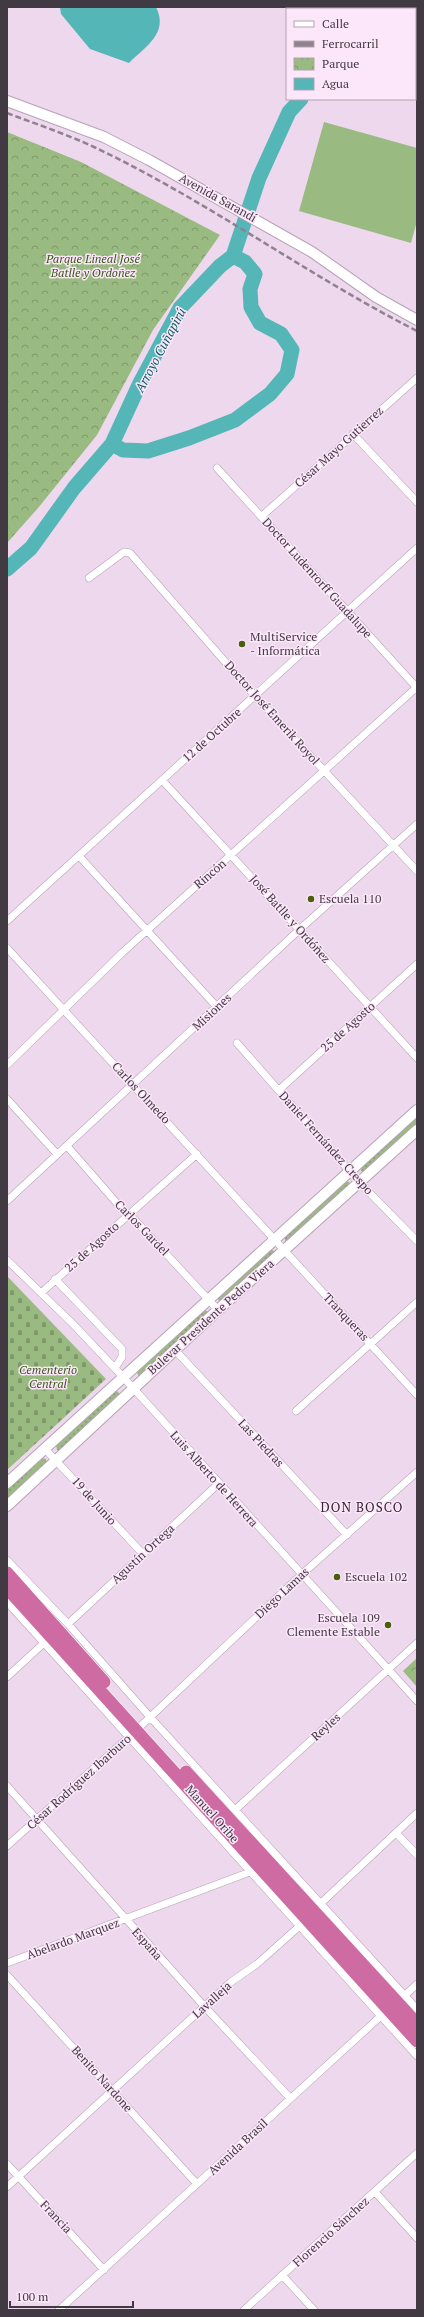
<svg xmlns="http://www.w3.org/2000/svg" width="424" height="2317" viewBox="0 0 424 2317" font-family="'PT Serif',serif">
  <defs>
    <pattern id="grass-dots" width="8" height="8" patternUnits="userSpaceOnUse"><rect width="8" height="8" fill="#99ba80"/><path d="M2 2h.1M6 6h.1" fill="none" stroke="#7e986a" stroke-width="1.8" stroke-linecap="round"/></pattern>
    <pattern id="cemetery-stones" width="16" height="16" patternUnits="userSpaceOnUse"><rect width="16" height="16" fill="#99ba80"/><path d="M2 7V4a2 2 0 0 1 4 0v3zM10 15v-3a2 2 0 0 1 4 0v3z" fill="#7e986a"/></pattern>
    <pattern id="park-crowns" width="20" height="18" patternUnits="userSpaceOnUse"><rect width="20" height="18" fill="#99ba80"/><path d="M2 6a3 3 0 1 1 6 0M12 15a3 3 0 1 1 6 0" fill="none" stroke="#7e986a"/></pattern>
  </defs>
  <rect width="100%" height="100%" fill="#eed8ed"/>
  <path fill="url(#grass-dots)" d="M417,1116V1126L364,1172L361,1171L362,1166Z
    M344,1181L349,1182L350,1186L287,1243L285,1242V1236Z
    M270,1249L276,1252L219,1302L218,1298Z
    M204,1310L209,1312L139,1378L137,1372Z
    M116,1390L121,1395L60,1451L57,1450L56,1445Z
    M42,1458L46,1459L47,1463L7,1499V1490Z"/>
  <path fill="url(#cemetery-stones)" d="M7,1276L106,1379L7,1470Z"/>
  <path fill="url(#park-crowns)" d="M7,132L81,162L220,235L153,330L97,435L38,508L7,543Z
    M417,1658V1687L403,1671Z"/>
  <path fill="#99ba80" d="M324,122L417,148V221L411,243L299,211Z"/>
  <path fill="#54b6b7" d="M60,7H156C169,33 146,46 129,63L90,49L61,14Z"/>
  <g fill="none" stroke-linecap="round" stroke-linejoin="round">
    <path stroke="#54b6b7" stroke-width="15" d="M327,9L328,7
      M415,73H417
      M112,444L123,450L148,451L189,438L235,420L270,394L287,374L292,350L281,334L260,323L251,307L250,289L255,274L245,262L233,256
      M7,569L31,548L74,488L112,444L140,383L180,308L220,266L233,256L259,178L289,112L301,99"/>
    <g stroke="#b7a2b6" stroke-width="8">
      <path id="street" d="M353,434L417,502
        M217,468L417,688
        M262,516L417,378
        M89,578L124,552L130,553L255,696L417,871
        M162,780L417,1058
        M79,856L217,1007
        M7,921L417,548
        M7,948L417,1395
        M237,1043L359,1182L417,1241
        M7,1065L123,952L417,687
        M279,1090L417,964
        M7,1099L57,1154
        M67,1146L122,1209L133,1218L218,1310
        M7,1201L299,930L417,824
        M7,1260L73,1324L124,1378L417,1701
        M55,1279L122,1349V1357L115,1368
        M41,1293L197,1154
        M175,1350L347,1535
        M296,1411L417,1302
        M45,1449L143,1554
        M7,1560L68,1624L150,1717L417,2009
        M7,1602L417,2056
        M68,1624L218,1484
        M7,1677L44,1643
        M7,1786L204,2006L290,2098
        M235,1810L417,1643
        M396,1833L417,1855
        M7,1846L129,1737L301,1575L417,1472
        M318,1906L417,1813
        M7,1963L250,1872
        M7,1975L197,2184
        M401,1999L417,1984
        M7,2164L104,2270
        M7,2187L231,1982L257,1964L303,1923
        M375,2192L417,2238
        M282,2275L314,2310
        M59,2310L382,2015
        M244,2310L417,2153"/>
    </g>
    <g stroke="#b7a2b6" stroke-width="12">
      <path id="secondary" d="M7,101L104,137L149,160L312,252L376,297L417,320
        M7,1483L417,1110
        M7,1506L218,1310L417,1130"/>
    </g>
    <g stroke="#fff" stroke-width="14">
      <path id="highway" d="M7,1573L104,1682
        M7,1588L417,2041
        M186,1772L417,2024"/>
    </g>
    <use href="#street" stroke="#fff" stroke-width="7"/>
    <use href="#secondary" stroke="#fff" stroke-width="10"/>
    <use href="#highway" stroke="#ce6ba2" stroke-width="13"/>
    <path stroke="#90818f" stroke-width="2.5" stroke-dasharray="6 3" stroke-linecap="butt" d="M7,113C36,124 66,134 94,147C206,200 307,275 417,331"/>
  </g>
  <g fill="#495f0a" stroke="#fce6fa" stroke-width="1.5">
    <circle cx="242" cy="644" r="4"/>
    <circle cx="311" cy="899" r="4"/>
    <circle cx="337" cy="1577" r="4"/>
    <circle cx="388" cy="1625" r="4"/>
  </g>
  <g text-anchor="middle" stroke-width="3" stroke-linejoin="round" paint-order="stroke">
    <g font-size="12" fill="#423a42" stroke="#fce6fa">
      <text transform="translate(218 198) rotate(29)" y="4">Avenida Sarandí</text>
      <text transform="translate(339 447) rotate(-42)" y="4">César Mayo Gutierrez</text>
      <text transform="translate(317 578) rotate(48)" y="4">Doctor Ludenrorff Guadalupe</text>
      <text transform="translate(272 713) rotate(48)" y="4">Doctor José Emerik Royol</text>
      <text transform="translate(212 735) rotate(-42)" y="4">12 de Octubre</text>
      <text transform="translate(210 874) rotate(-41)" y="4">Rincón</text>
      <text transform="translate(290 919) rotate(48)" y="4">José Batlle y Ordóñez</text>
      <text transform="translate(212 1012) rotate(-43)" y="4">Misiones</text>
      <text transform="translate(348 1027) rotate(-42)" y="4">25 de Agosto</text>
      <text transform="translate(141 1093) rotate(47)" y="4">Carlos Olmedo</text>
      <text transform="translate(326 1143) rotate(48)" y="4">Daniel Fernández Crespo</text>
      <text transform="translate(142 1228) rotate(46)" y="4">Carlos Gardel</text>
      <text transform="translate(92 1247) rotate(-42)" y="4">25 de Agosto</text>
      <text transform="translate(211 1317) rotate(-42)" y="4">Bulevar Presidente Pedro Viera</text>
      <text transform="translate(346 1317) rotate(47)" y="4">Tranqueras</text>
      <text transform="translate(261 1443) rotate(47)" y="4">Las Piedras</text>
      <text transform="translate(214 1479) rotate(48)" y="4">Luis Alberto de Herrera</text>
      <text transform="translate(94 1501) rotate(48)" y="4">19 de Junio</text>
      <text transform="translate(143 1554) rotate(-43)" y="4">Agustín Ortega</text>
      <text transform="translate(282 1593) rotate(-43)" y="4">Diego Lamas</text>
      <text transform="translate(326 1727) rotate(-42)" y="4">Reyles</text>
      <text transform="translate(79 1782) rotate(-42)" y="4">César Rodríguez Ibarburo</text>
      <text transform="translate(212 1814) rotate(48)" y="4">Manuel Oribe</text>
      <text transform="translate(73 1939) rotate(-20)" y="4">Abelardo Marquez</text>
      <text transform="translate(147 1944) rotate(48)" y="4">España</text>
      <text transform="translate(212 2000) rotate(-42)" y="4">Lavalleja</text>
      <text transform="translate(102 2079) rotate(48)" y="4">Benito Nardone</text>
      <text transform="translate(238 2147) rotate(-43)" y="4">Avenida Brasil</text>
      <text transform="translate(56 2217) rotate(47)" y="4">Francia</text>
      <text transform="translate(331 2232) rotate(-42)" y="4">Florencio Sánchez</text>
    </g>
    <g font-size="12" font-style="italic" fill="#385718" stroke="#fce6fa">
      <text x="93" y="263">Parque Lineal José<tspan x="93" dy="14">Batlle y Ordoñez</tspan></text>
      <text x="48" y="1374">Cementerio<tspan x="48" dy="14">Central</tspan></text>
    </g>
    <g font-size="12" fill="#423a42" stroke="#fce6fa" text-anchor="start">
      <text x="250" y="641">MultiService<tspan x="250" dy="14">- Informática</tspan></text>
      <text x="319" y="903">Escuela 110</text>
      <text x="345" y="1581">Escuela 102</text>
      <text x="380" y="1622" text-anchor="end">Escuela 109<tspan x="380" dy="14">Clemente Estable</tspan></text>
    </g>
    <g font-size="13" font-style="italic" fill="#055d5f" stroke="#fce6fa">
      <text transform="translate(160 350) rotate(-62)" y="5">Arroyo Cuñapirú</text>
    </g>
    <g font-size="13" letter-spacing="1" fill="#362635" stroke="#fce6fa">
      <text x="362" y="1512">DON BOSCO</text>
    </g>
  </g>
  <rect width="424" height="2317" fill="none" stroke="#423a42" stroke-width="16"/>
  <rect x="286" y="8" width="130" height="92" fill="#fce6fa" stroke="#b2a1b0"/>
  <rect x="294" y="21" width="20" height="6" fill="#ffffff" stroke="#b2a1b0"/>
  <text x="322" y="28" font-size="12" fill="#423a42">Calle</text>
  <rect x="294" y="41" width="20" height="6" fill="#90818f" stroke="#b2a1b0"/>
  <text x="322" y="48" font-size="12" fill="#423a42">Ferrocarril</text>
  <rect x="294" y="58" width="20" height="12" fill="url(#park-crowns)" stroke="#b2a1b0"/>
  <text x="322" y="68" font-size="12" fill="#423a42">Parque</text>
  <rect x="294" y="78" width="20" height="12" fill="#54b6b7" stroke="#b2a1b0"/>
  <text x="322" y="88" font-size="12" fill="#423a42">Agua</text>
  <path d="M10 2301v6h123v-6" fill="none" stroke="#423a42" stroke-width="2"/>
  <text x="16" y="2301" font-size="12" fill="#423a42" stroke="#fce6fa" stroke-width="3" paint-order="stroke">100 m</text>
</svg>
